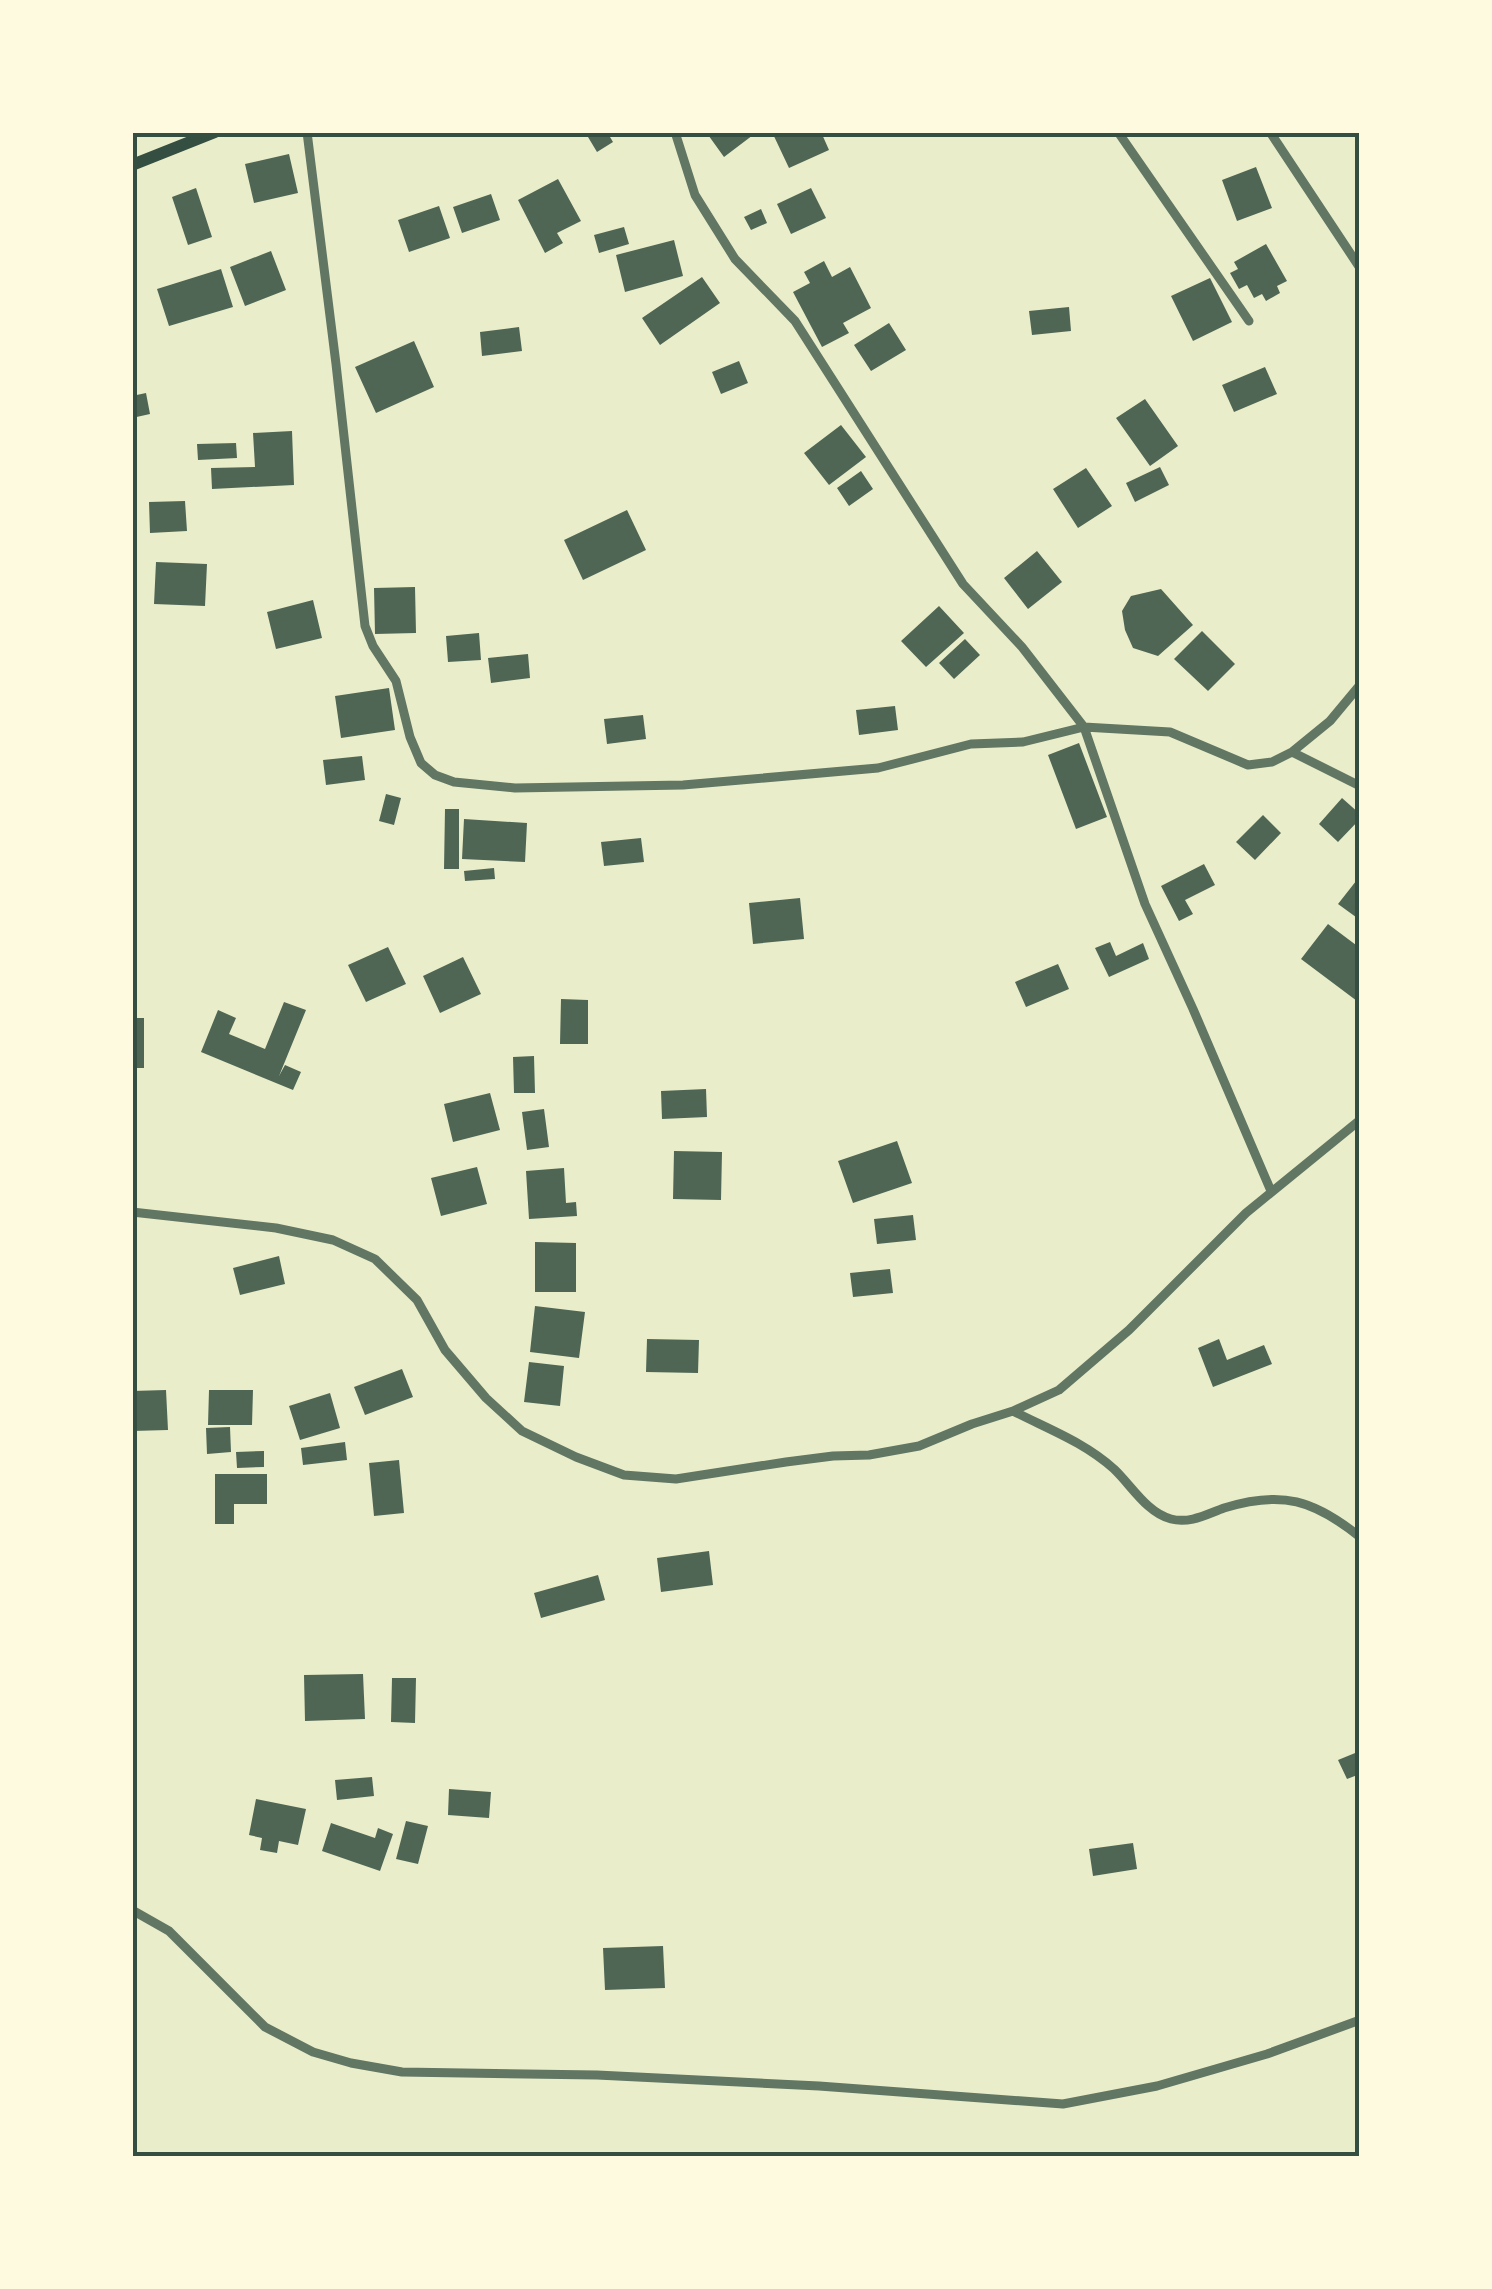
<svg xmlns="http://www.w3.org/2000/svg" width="1492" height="2289" viewBox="0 0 1492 2289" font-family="'Golos Text',sans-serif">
  <rect width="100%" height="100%" fill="#e9edc9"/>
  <path fill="#4f6655" d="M585,132H607L613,142L597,152Z
    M706,132H757L724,157Z
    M772,132H821L829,150L789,168Z
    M289,154L298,193L254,203L245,164Z
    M1256,167L1272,208L1237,221L1222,180Z
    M558,179L581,221L557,233L563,243L545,253L518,200Z
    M196,188L212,237L188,245L172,197Z
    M811,188L826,218L791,234L777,204Z
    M491,194L500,220L462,233L453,207Z
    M439,206L450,238L409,252L398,220Z
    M761,209L767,223L751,230L744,217Z
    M624,227L629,244L599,253L594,235Z
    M674,240L683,276L625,292L616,255Z
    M1266,244L1287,281L1277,286L1280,293L1266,301L1262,294L1254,298L1247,285L1239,289L1230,273L1238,269L1234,262Z
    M271,251L286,290L245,306L230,267Z
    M824,261L832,277L850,267L871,308L843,323L849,333L822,347L793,292L810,283L804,272Z
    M221,269L233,307L169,326L157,289Z
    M702,277L720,303L660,345L642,318Z
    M1210,278L1232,322L1193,341L1171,296Z
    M1069,307L1071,331L1032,335L1029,311Z
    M889,323L906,350L871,371L854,345Z
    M519,327L522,351L482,356L480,332Z
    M414,341L434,387L376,413L355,367Z
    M739,361L748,383L721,394L712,372Z
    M1265,367L1277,394L1234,412L1222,385Z
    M146,393L150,414L132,418V396Z
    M1145,399L1178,446L1150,466L1116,418Z
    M841,425L866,457L829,485L804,453Z
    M292,431L294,485L212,489L211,468L255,467L253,433Z
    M236,443L237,458L198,460L197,444Z
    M1160,467L1169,485L1135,502L1126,483Z
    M1086,468L1112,506L1078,528L1053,489Z
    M861,471L873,489L849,506L837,488Z
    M185,501L187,531L150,533L149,502Z
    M627,510L646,550L583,580L564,540Z
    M1037,551L1062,582L1028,609L1004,578Z
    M156,562L207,564L205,606L154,604Z
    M415,587L416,633L375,634L374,588Z
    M1161,589L1193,625L1158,656L1133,648L1125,630L1122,611L1131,596Z
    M313,600L322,638L276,649L267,612Z
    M939,606L964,633L926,667L901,641Z
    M1202,631L1235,664L1208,691L1174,659Z
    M479,633L481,660L448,662L446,636Z
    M965,639L980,655L954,679L939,663Z
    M528,654L530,678L491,683L488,658Z
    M389,688L395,730L341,738L335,696Z
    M895,706L898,730L859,735L856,710Z
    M643,715L646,739L607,744L604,719Z
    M1079,743L1107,817L1076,829L1048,755Z
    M362,756L365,780L326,785L323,760Z
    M386,794L401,798L394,825L379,821Z
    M1342,798L1360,814V819L1338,842L1319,824Z
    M445,809H459V869H444Z
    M1263,815L1281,833L1255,860L1236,842Z
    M464,819L527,823L525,862L462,859Z
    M641,838L644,862L604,866L601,842Z
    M1204,864L1215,885L1185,900L1193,914L1179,921L1161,886Z
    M494,868L495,879L465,881L464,871Z
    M1360,876V920L1338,904Z
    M800,898L804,939L753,944L749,903Z
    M1328,924L1360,948V998L1357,1001L1301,959Z
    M1110,942L1116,956L1143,943L1149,959L1109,977L1095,948Z
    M388,947L406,984L366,1002L348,965Z
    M463,957L481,994L440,1013L423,976Z
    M1058,964L1069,989L1026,1007L1015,982Z
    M561,999L588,1000V1044H560Z
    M284,1002L306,1010L279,1076L285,1065L301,1072L293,1090L201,1052L218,1010L236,1018L229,1034L265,1049Z
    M132,1018H144V1068H132Z
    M534,1056L535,1093H514L513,1057Z
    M706,1089L707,1117L662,1119L661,1091Z
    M490,1093L500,1130L453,1142L444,1104Z
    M544,1109L549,1147L527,1150L522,1112Z
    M897,1141L912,1183L853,1203L838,1161Z
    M674,1151L722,1152L721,1200L673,1199Z
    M477,1167L487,1204L441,1216L431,1178Z
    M564,1168L566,1203L576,1202L577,1216L529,1219L526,1171Z
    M913,1215L916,1240L877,1244L874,1219Z
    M535,1242L576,1243V1292H535Z
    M279,1256L285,1284L240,1295L233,1268Z
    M890,1269L893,1293L853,1297L850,1273Z
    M535,1306L585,1312L579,1358L530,1352Z
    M647,1339L699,1340L698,1373L646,1372Z
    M1219,1339L1227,1360L1264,1345L1272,1364L1213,1387L1198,1348Z
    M529,1362L564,1366L560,1406L524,1402Z
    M402,1369L413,1397L365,1415L354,1387Z
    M166,1390L168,1430L132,1431V1391Z
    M209,1390H253L252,1425H208Z
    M330,1393L340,1428L300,1440L289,1406Z
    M230,1427L231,1452L207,1454L206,1428Z
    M345,1442L347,1460L303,1465L301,1448Z
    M264,1451V1467L237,1468L236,1452Z
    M399,1460L404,1513L374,1516L369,1463Z
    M215,1474H267V1504H234V1524H215Z
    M709,1551L713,1585L661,1592L657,1558Z
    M598,1575L605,1600L541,1618L534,1593Z
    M363,1674L365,1719L305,1721L304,1675Z
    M392,1678H416L415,1723L391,1722Z
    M1360,1751V1774L1347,1779L1338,1760Z
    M372,1777L374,1796L337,1800L335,1780Z
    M449,1789L491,1792L489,1818L448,1815Z
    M256,1799L306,1809L298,1845L279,1841L277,1853L260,1850L262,1838L249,1835Z
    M406,1821L428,1826L418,1864L396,1859Z
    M331,1823L375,1838L378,1828L393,1834L380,1871L322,1851Z
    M1133,1843L1137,1869L1093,1876L1089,1849Z
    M663,1946L665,1988L605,1990L603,1948Z"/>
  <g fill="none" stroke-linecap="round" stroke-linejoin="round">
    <path stroke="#617663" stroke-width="9" d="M307,132L336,364L365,626L373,646L396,681L410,737L421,763L435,775L454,782L515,788L683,785L878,768L971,744L1023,742L1084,727L1170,732L1248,765L1272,762L1292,752L1330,721L1360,685
      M675,132L695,195L735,259L795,321L963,584L1022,647L1084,727L1145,904L1193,1009L1271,1191
      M1118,132L1249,321
      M1270,132L1360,268
      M1292,752L1360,786
      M132,1212L276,1228L333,1240L375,1259L417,1300L445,1350L486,1398L522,1431L576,1457L624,1475L676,1479L786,1462L833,1456L869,1455L919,1446L972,1424L1013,1411L1059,1390L1129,1330L1246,1213L1360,1120
      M1013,1411C1048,1429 1084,1442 1114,1469C1131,1485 1147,1513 1171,1519C1190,1524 1207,1514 1224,1508C1282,1490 1314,1500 1360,1537
      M132,1910L169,1931L265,2027L313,2052L351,2063L402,2072L597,2075L819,2086L1063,2104L1157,2086L1267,2054L1360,2020"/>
    <path stroke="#344e41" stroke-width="12" d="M132,165L215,132"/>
  </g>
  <rect width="1492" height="2289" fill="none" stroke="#fefae0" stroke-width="270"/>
  <rect x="135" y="135" width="1222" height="2019" fill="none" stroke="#344e41" stroke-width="4"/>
</svg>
